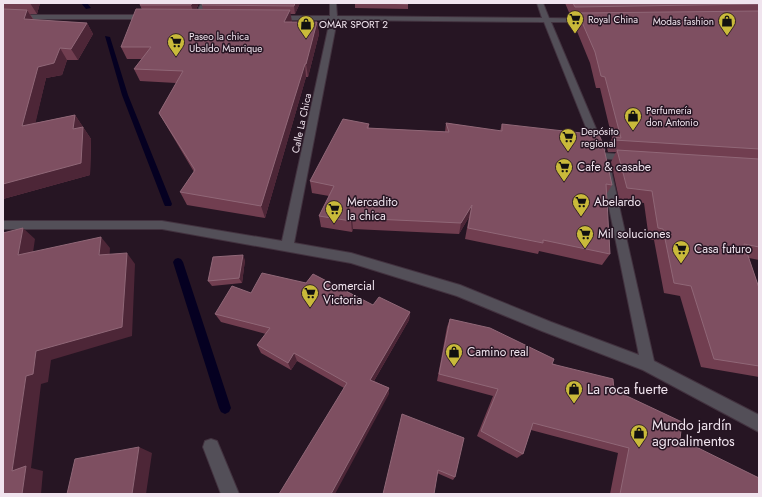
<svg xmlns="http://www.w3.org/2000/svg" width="762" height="497" viewBox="0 0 762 497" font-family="Jost,sans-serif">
  <rect width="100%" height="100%" fill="#261523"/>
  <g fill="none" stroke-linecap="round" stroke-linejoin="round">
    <path fill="#050021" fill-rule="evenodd" d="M81,3H87L91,8L86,9Z
      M105,36L110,37L128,95L172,204L171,206H165L164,204L122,95Z
      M178,258L181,259L183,262L231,408L229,412L225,414L221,412L219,408L173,262L175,259Z"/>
    <g stroke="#42323f" stroke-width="2">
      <path id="street" d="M201,3H207L201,17L198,19L195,17Z
        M330,3H336L337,16L542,18L537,3H543L549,18L594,19L596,20L592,22H551L605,150L600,153L595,150L544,22L337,20L294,243L351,253L460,285L551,322L639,355L602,173L603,170H611L654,361L759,415V432L643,370L542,331L457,296L351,263L162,229H3V221H162L282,241L330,20H276L272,18L276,16H330Z
        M3,15H148L151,17L148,19H3Z
        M603,153L630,155L635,158L630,161L599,158L598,156Z
        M211,439L217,441L239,494H221L203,447L205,441Z"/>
    </g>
    <use href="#street" fill="#534f58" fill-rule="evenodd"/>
  </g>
  <path fill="#713e50" d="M3,3H40L37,14H30L34,20L87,23L93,34L78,60H67L62,75L46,78L35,123L75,115L91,139L90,175L3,199Z
    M199,3L196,10H203L202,5L203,3H300L295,14H290L292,22H317L319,34L308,77H306L265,218L187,205L180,192L194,172L166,125L159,113L176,83L140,81L134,69L142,59H127L121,47L142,10L140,5Z
    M355,3H408V9L355,8Z
    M565,3H759V260L749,258L759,288V377L701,367L680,296L664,293L654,240L649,239L644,203L619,199L611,162L616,152H608L607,148L612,138L600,88H596L590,63L574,24L576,17H571Z
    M446,123L500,131L502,124L612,185L606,195L610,254L602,265L539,251L538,254L465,239L469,217L459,234L353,229L352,232L321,227L319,216L329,196L312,193L310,181L369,124V128L445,132Z
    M245,260L242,283L212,286L208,281Z
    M251,293L373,305L410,312L409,320L374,381L389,388V394L344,388L297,361L291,370L261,353L257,345L266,334L221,322L215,314Z
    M450,319L614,390L680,439L759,494H610L618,453L531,430L523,454L517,458L477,436L493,396L437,381L447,327Z
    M402,414L455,477L453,480L437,473Z"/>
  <path fill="#4d2637" d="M30,3H40L37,14Z
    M192,3H199L194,14L191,5Z
    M295,3H300L295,14L294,6Z
    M27,10L34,21L24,19Z
    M290,10L292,22H284Z
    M317,22L319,34L308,77L306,64Z
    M87,23L93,34L78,60L71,49Z
    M60,48L67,60L62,75L46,78L32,138L22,126L38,67Z
    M305,64L306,77L265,218L261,206Z
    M75,115L91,139L90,175L3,199V184L73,129Z
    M472,205L469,217L459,234L461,223Z
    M352,218L353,229L352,232L351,221Z
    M23,228L35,239L31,266L18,255Z
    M101,237L110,248L109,266L99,255Z
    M127,253L135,264L132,336L51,360L48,382L41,384L31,468L43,471L41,494H22L12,471L26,376L36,351Z
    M243,255L245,260L242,283L239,278Z
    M410,312L409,320L371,386L370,380Z
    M294,353L297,361L291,370L288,363Z
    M389,388V394L335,494H331Z
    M139,447L152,453L146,494H132Z"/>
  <path fill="#7e4f61" stroke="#906777" d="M141,3H192L191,5H140Z
    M203,3H295L294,6L202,5Z
    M383,3H408V4Z
    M573,3H759V4L575,7Z
    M3,9L27,10L24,19L87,23L71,49L60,48L54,63L38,67L22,126L75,115L73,129L83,127L81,163L3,184Z
    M136,9L290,10L284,22H317L306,64H305L261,206L180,192L195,170L159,113L183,71L134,69L151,47H121Z
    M759,11V149L614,140L613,137L621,138L605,77L601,76L595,52L578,13Z
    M343,119L369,124L367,128L449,132L446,123L502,131V124L599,135L603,144L612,185L606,184L610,254L543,240V243L468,228L472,205L461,223L352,218L351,221L319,216L334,186L310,181Z
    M617,150L759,159V247L744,244L759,288V366L714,359L691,286L674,283L663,229L658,228L652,191L627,188Z
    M23,228L18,255L101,237L99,255L127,253L122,327L36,351L33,374L26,376L12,471L26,466L22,494H3V233Z
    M243,255L239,278L208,281L213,257Z
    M262,273L306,283L313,274L373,305L379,297L410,312L370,380L389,388L331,494H279L347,383L294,353L288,363L257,345L270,328L215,314L232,286L251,293Z
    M450,319L490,328L554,359L552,364L613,379L614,390L682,422L680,439L759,478V494H620L629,448L533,423L523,454L481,431L498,389L439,374Z
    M402,414L464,438L455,477L438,470L434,494H383Z
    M139,447L132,494H67L75,459Z"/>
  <defs>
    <g id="supermarket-pin" transform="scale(0.9)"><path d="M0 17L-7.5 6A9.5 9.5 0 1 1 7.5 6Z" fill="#c9ba3a" stroke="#261523"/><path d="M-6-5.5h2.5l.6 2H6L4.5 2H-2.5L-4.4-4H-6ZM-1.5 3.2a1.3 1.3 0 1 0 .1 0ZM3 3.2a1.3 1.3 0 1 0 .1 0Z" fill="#111"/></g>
    <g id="shop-pin" transform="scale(0.9)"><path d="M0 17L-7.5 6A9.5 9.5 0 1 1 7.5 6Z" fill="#c9ba3a" stroke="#261523"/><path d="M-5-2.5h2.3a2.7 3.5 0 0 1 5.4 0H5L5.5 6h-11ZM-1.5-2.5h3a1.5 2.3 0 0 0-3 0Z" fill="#111"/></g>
  </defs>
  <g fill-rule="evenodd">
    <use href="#supermarket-pin" x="575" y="19"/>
    <use href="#shop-pin" x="727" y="21"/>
    <use href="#shop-pin" x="306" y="24"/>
    <use href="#supermarket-pin" x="176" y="42"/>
    <use href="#shop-pin" x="633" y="116"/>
    <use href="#supermarket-pin" x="568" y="137"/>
    <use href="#supermarket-pin" x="564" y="167"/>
    <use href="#supermarket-pin" x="581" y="202"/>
    <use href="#supermarket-pin" x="334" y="209"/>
    <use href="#supermarket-pin" x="585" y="234"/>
    <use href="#supermarket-pin" x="681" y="249"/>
    <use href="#supermarket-pin" x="310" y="293"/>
    <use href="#shop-pin" x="454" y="352"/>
    <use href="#shop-pin" x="574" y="389"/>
    <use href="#shop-pin" x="639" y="433"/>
  </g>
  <g text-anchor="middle" stroke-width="3" stroke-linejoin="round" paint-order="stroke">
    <g font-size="10" fill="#f0e4ee" stroke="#261523" text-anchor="start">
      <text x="588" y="23">Royal China</text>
      <text x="714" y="25" text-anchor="end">Modas fashion</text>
      <text x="319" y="28">OMAR SPORT 2</text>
      <text x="189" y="40">Paseo la chica<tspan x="189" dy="12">Ubaldo Manrique</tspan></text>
      <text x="646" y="114">Perfumería<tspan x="646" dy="12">don Antonio</tspan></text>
      <text x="581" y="135">Depósito<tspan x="581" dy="12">regional</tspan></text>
    </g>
    <g font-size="10" fill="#f0e4ee" stroke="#261523">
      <text transform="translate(301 123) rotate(-78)" y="4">Calle La Chica</text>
    </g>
    <g font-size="12" fill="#f0e4ee" stroke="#261523" text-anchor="start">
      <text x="577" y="171">Cafe &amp; casabe</text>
      <text x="347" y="206">Mercadito<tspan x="347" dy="14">la chica</tspan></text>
      <text x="594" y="206">Abelardo</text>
      <text x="598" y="238">Mil soluciones</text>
      <text x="694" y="253">Casa futuro</text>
      <text x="323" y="290">Comercial<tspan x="323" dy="14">Victoria</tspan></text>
      <text x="467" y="356">Camino real</text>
    </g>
    <g font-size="14" fill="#f0e4ee" stroke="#261523" text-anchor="start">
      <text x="587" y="394">La roca fuerte</text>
      <text x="652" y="430">Mundo jardín<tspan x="652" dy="16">agroalimentos</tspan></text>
    </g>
  </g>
  <rect width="762" height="497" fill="none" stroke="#f0e4ee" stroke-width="8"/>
</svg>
